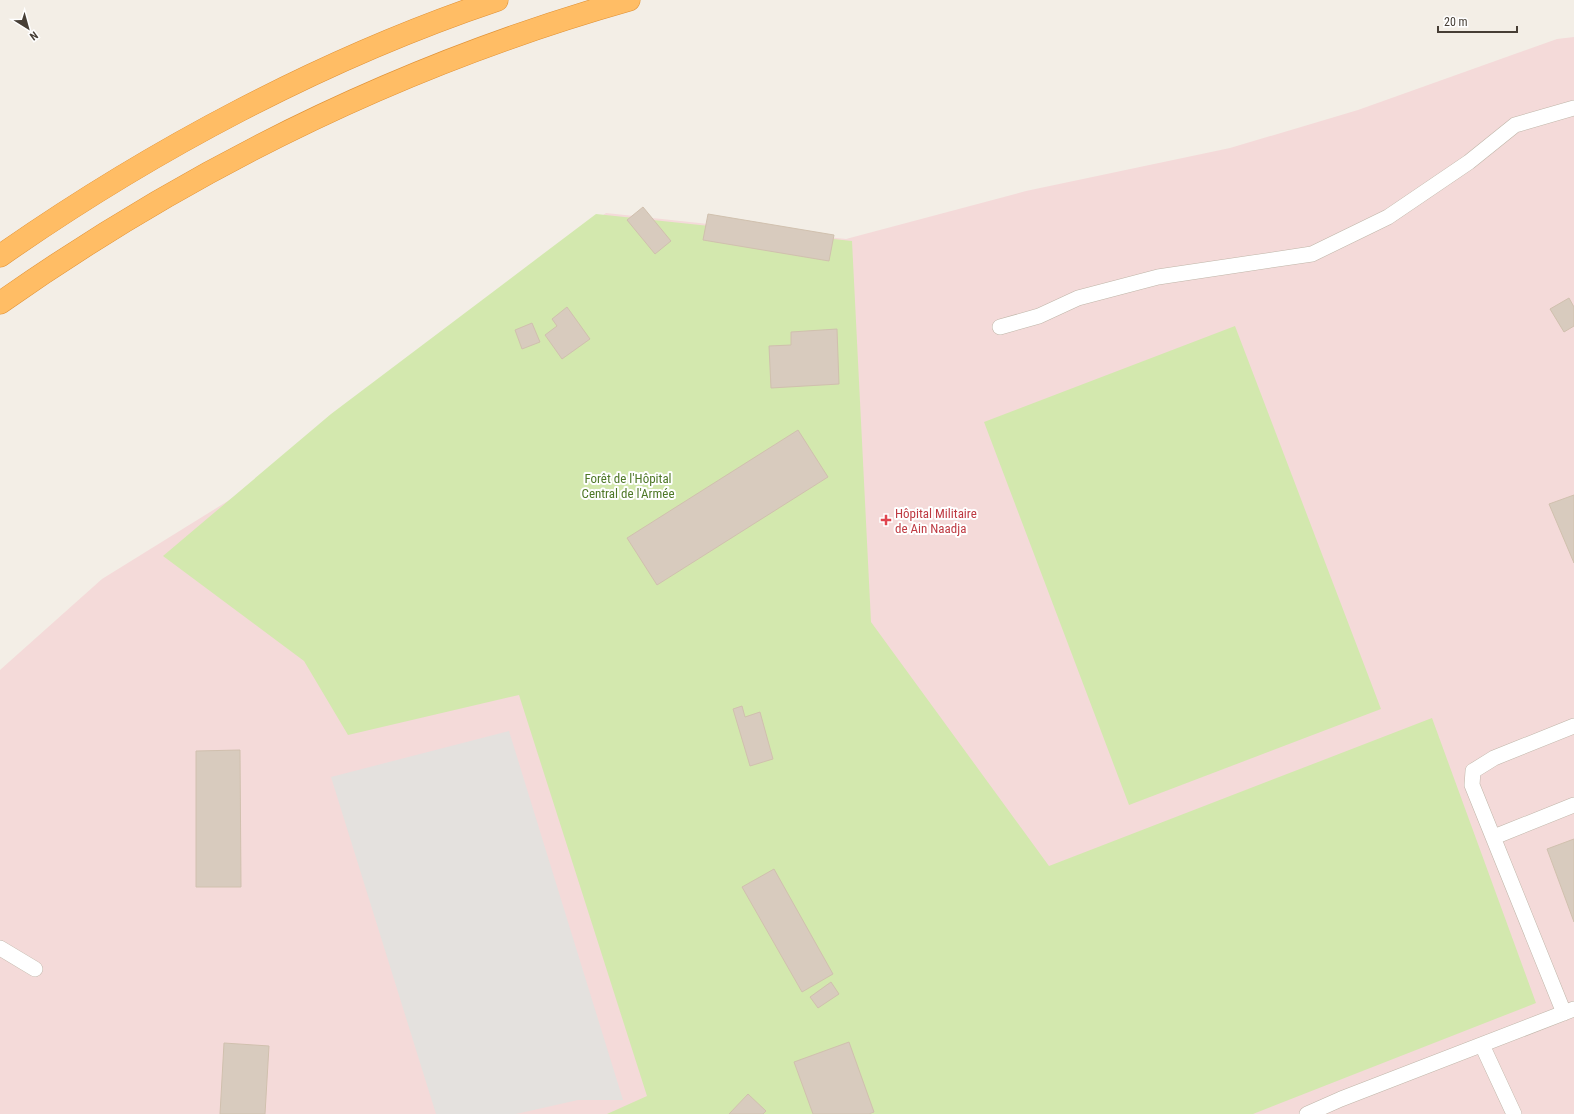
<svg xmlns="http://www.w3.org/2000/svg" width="1574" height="1114" viewBox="0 0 1574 1114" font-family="'Roboto Condensed',sans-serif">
  <rect width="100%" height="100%" fill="#f3eee6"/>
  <path fill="#f4dad9" d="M1574,37V1114H0V670L102,579L294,460L515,279L606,213L846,239L1026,191L1230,148L1358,110L1557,39Z"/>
  <path fill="#d3e8ae" d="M596,214L852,241L871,622L1049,866L1432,718L1536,1003L1253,1114H607L647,1096L519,695L348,735L304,661L163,556L331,414Z
    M1235,326L1381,709L1129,805L984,422Z"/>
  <path fill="#e4e1de" d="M509,731L623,1100H578L516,1114H436L331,777Z"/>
  <path fill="#d8cbbe" stroke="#d0c0ae" d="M643,207L671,241L655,254L627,220Z
    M708,214L834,235L829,261L703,240Z
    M1569,298L1574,307V326L1564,332L1550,309Z
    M567,307L590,339L562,359L545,335L557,326L552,319Z
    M532,323L540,342L522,349L515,330Z
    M837,329L839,384L771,388L769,346L791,345V332Z
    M798,430L828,477L657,585L627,538Z
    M1574,495V563L1549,504Z
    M742,706L745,717L760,712L773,759L750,766L733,709Z
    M240,750L241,887H196V751Z
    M1574,839V922L1547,849Z
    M774,869L833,974L802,992L742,887Z
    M831,982L839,994L818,1008L810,997Z
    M849,1042L874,1112L869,1114H813L794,1062Z
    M224,1043L269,1046L265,1114H220Z
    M748,1094L766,1111L763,1114H729Z"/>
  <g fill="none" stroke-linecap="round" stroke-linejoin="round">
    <g stroke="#bfb5a8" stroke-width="16">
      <path id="lane" d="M1000,327L1039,316L1078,298L1158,277L1312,254L1388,217L1469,162L1515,125L1574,108
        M1494,837L1574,805
        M0,948L35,969
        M1564,1013L1472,785L1473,771L1494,758L1574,726
        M1482,1045L1514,1114
        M1307,1114L1341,1099L1574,1009"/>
    </g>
    <g stroke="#df9034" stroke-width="23">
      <path id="highway" d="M0,256C150,151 324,58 497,0
        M0,303C192,168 403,64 629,0"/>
    </g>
    <use href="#lane" stroke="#fff" stroke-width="15"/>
    <use href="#highway" stroke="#ffbd65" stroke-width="22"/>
  </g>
  <path fill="#e0444e" stroke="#fff" stroke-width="1.5" d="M884 514h4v4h4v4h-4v4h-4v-4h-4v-4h4z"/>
  <g text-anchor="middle" stroke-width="4" stroke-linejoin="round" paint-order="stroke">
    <g font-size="13" fill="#4e7827" stroke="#fff">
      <text x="628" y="483">Forêt de l'Hôpital<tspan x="628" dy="15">Central de l'Armée</tspan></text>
    </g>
    <g font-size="13" fill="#be3a42" stroke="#fff" text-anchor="start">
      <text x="895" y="518">Hôpital Militaire<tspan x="895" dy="15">de Ain Naadja</tspan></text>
    </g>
  </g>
  <g transform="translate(28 28) rotate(143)" stroke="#ffffff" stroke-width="3" paint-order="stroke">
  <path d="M0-3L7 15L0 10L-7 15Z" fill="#463e35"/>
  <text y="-6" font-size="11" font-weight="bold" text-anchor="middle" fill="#463e35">N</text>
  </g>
  <path d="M1438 26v6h79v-6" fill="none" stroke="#463e35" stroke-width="2"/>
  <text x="1444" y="26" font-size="12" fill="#463e35" stroke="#ffffff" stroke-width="3" paint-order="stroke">20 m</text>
</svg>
